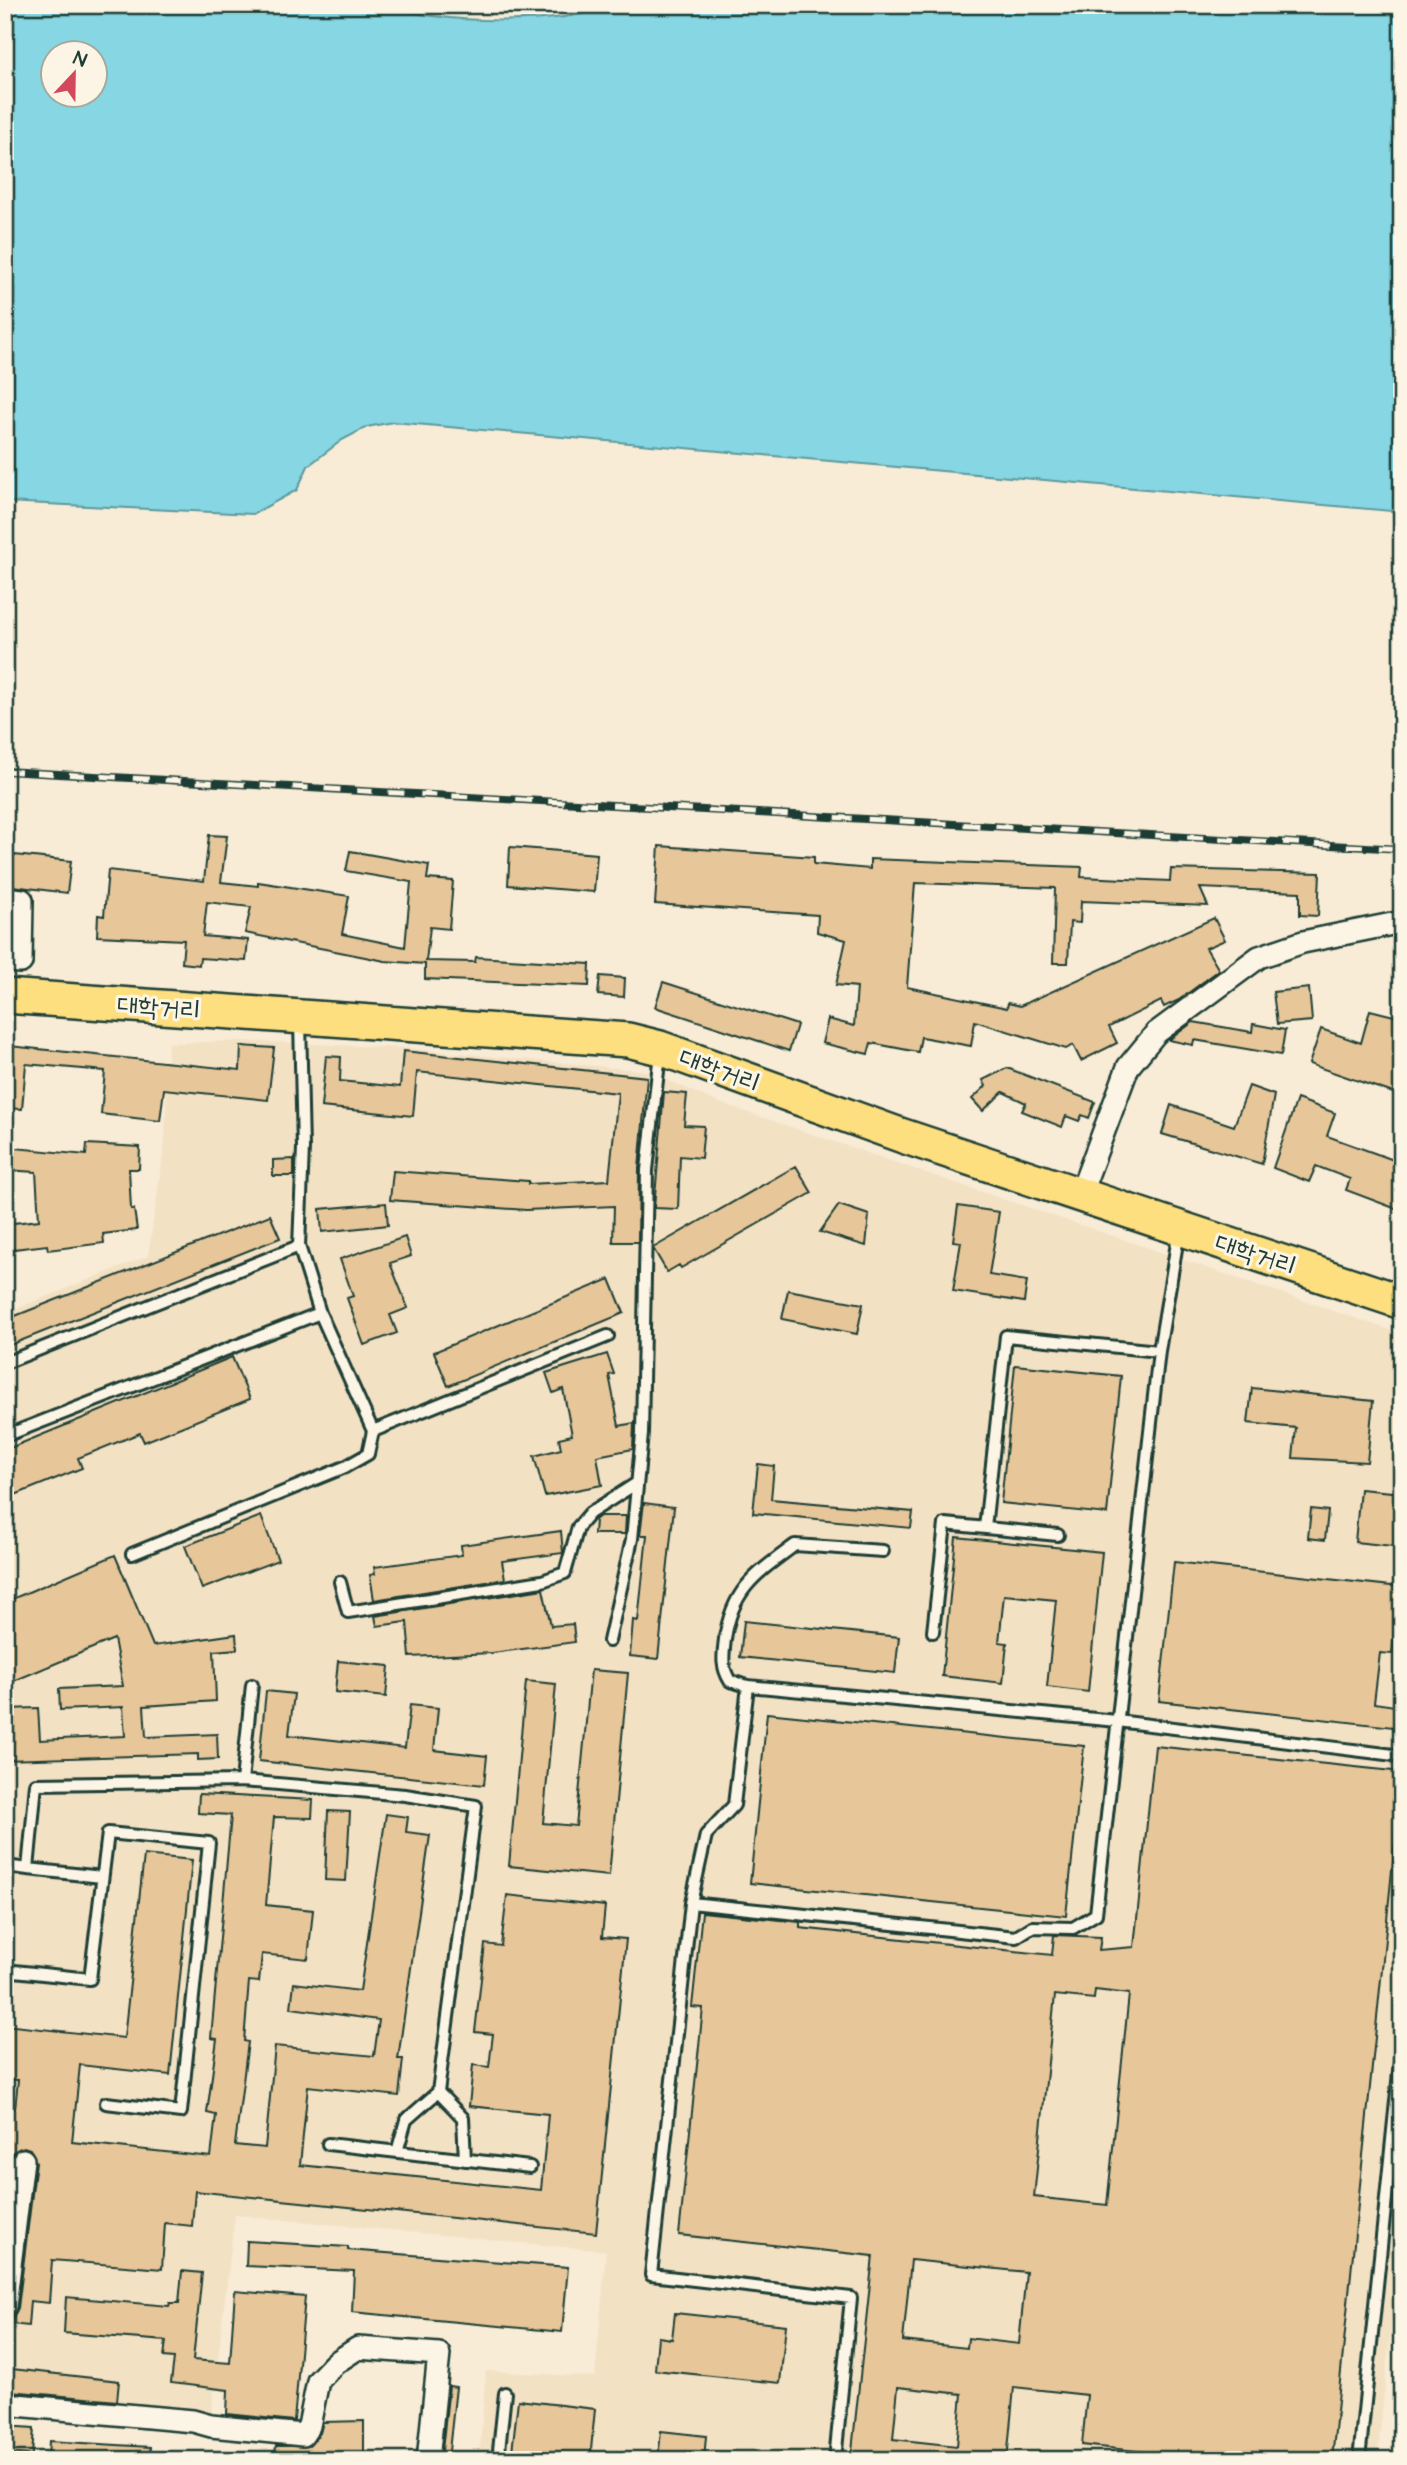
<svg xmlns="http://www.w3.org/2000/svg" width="1407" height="2465" viewBox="0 0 1407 2465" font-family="'Architects Daughter','Poor Story',sans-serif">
  <rect width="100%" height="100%" fill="#f8ecd6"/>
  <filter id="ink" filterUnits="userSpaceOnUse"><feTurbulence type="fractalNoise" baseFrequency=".0143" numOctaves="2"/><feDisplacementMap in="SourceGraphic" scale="14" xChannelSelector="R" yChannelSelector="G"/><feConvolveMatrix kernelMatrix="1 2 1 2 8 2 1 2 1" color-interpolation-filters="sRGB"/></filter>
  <g filter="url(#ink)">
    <path fill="#f3e1c4" d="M244,1041L404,1048L648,1071L714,1101L1402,1334V2225L1377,2460H479L486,2371L595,2377L606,2251L235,2215L211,2417L5,2398V1313L148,1256L165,1142L168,1043Z"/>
    <path fill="#86d6e3" stroke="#5d999d" stroke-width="2" fill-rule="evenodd" d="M5,5H379C446,24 552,27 618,5H1402V512L393,422L367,427L342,440L308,466L297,490L253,514L5,502ZM52,52H94V94H52Z"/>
    <path fill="#e7c799" stroke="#1f3d34" stroke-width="2" fill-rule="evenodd" d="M209,835L227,836L221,882L258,886V882L349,896L342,934L405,947L411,882L346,871L350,851L429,865L427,879L453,881L449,929L430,927L426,961L475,962L476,957L590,964L589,986L425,979V964L385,961L245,933L251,907L207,902L203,936L248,940L246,961L200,958L199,965L182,963L184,940L97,936L98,915L104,916L108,870L204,881Z
      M659,846L814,857V864L870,869V859L1082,867L1081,877L1170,881L1171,869L1320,873L1318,916L1300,915V892L1200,888L1208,906L1081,901L1080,923L1070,922L1068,963H1053L1055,888L915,883L907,987L1007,1008L1008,1003L1020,1006L1214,918L1225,940L1206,948L1219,970L1179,1000L1164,1007L1161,1001L1109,1027L1117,1043L1081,1061L1073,1045L1066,1049L975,1021L971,1046L921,1037L918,1052L871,1043L868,1054L822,1043L828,1019L854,1026L857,987L836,985L846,940L817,932L818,915L655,904Z
      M510,847L597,854L594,892L508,885Z
      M5,854L71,861L67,893L5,885Z
      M600,976L625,978L624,997L598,995Z
      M663,982L797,1025L789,1051L655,1007Z
      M1309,988L1312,1021L1277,1024L1273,992Z
      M1370,1010L1402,1018V1096L1309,1064L1321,1029L1361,1043Z
      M1193,1022L1252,1032L1253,1024L1285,1030L1281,1055L1194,1040L1193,1045L1169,1040Z
      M9,1046L240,1070L241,1046L274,1048L268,1100L164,1089L160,1121L101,1114L105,1071L26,1064L22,1109L5,1108Z
      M403,1051L647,1077L639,1169L638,1242H613L614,1206L526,1210L390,1200L393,1171L528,1181V1184L609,1180L618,1093L417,1072L413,1116L321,1107L326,1056L341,1057L340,1081L400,1087Z
      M1007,1068L1095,1102L1089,1118L1082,1115L1079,1121L1066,1116L1062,1127L1022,1111L1026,1103L1003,1092L983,1111L972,1099L986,1086L983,1080Z
      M1249,1086L1274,1095L1262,1164L1162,1134L1171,1105L1234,1126Z
      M664,1092L687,1094L684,1125L704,1126L701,1158L680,1156L678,1209L654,1208Z
      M1297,1099L1335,1113L1327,1136L1402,1163V1211L1346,1190L1350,1179L1316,1166L1309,1182L1273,1168Z
      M87,1144L140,1147L139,1169H129L131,1209H134L137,1230L103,1234L104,1243L48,1250L47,1245L5,1250V1224L39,1220L36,1172L5,1170V1147L86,1155Z
      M294,1159V1176H273V1160Z
      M796,1166L812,1193L681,1268L679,1265L667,1272L653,1248Z
      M386,1203L388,1225L322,1232L320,1209Z
      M839,1205L869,1215L866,1246L820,1232Z
      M958,1206L999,1212L989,1275L1027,1281L1024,1302L953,1291L961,1242L953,1241Z
      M270,1215L280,1238L5,1347V1320Z
      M405,1237L411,1256L390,1263L408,1308L390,1315L397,1333L364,1345L347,1298L353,1296L340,1259Z
      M610,1279L624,1313L448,1386L434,1352Z
      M788,1290L863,1304L857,1334L782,1319Z
      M607,1354L614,1374L609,1375L619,1426L634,1423L633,1449L597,1456L602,1485L545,1496L534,1456L561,1449L559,1438L572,1435L563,1389L553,1393L546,1373Z
      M232,1357L250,1399L144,1442L140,1433L78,1458L82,1468L5,1499V1450Z
      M1015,1365L1121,1376L1107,1514L1001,1503Z
      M1252,1388L1373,1401L1367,1462L1293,1458L1296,1428L1248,1423Z
      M758,1464L774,1466L771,1499L913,1512L911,1528L753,1513Z
      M1360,1489L1402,1493V1547L1355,1542Z
      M644,1503L674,1507L658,1659L630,1656L633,1620L638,1621L647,1535H640Z
      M1311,1509L1328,1511L1325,1540L1308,1538Z
      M261,1516L278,1560L202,1589L185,1546Z
      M600,1516H626L625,1534H594L595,1520Z
      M561,1531L563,1553L502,1561L505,1579L374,1600L370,1575L375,1574L374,1567L462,1555L461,1545Z
      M956,1537L1102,1552L1088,1692L1047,1687L1056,1600L1004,1595L999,1642L1007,1643L1003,1683L942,1676Z
      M115,1555L153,1646L236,1634L237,1649L214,1651L216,1701L144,1706L146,1737L217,1734L218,1759L198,1760V1754L5,1760V1709L38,1708L40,1740L125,1736L123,1707L60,1710L59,1689L123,1686L114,1639L9,1683L5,1673V1602Z
      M1174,1562L1400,1587L1392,1654L1380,1653L1374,1703L1402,1707V1728L1159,1701Z
      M543,1589L551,1626L573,1624L575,1642L492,1653L410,1657L407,1622L377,1626L375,1616Z
      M744,1621L899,1637L895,1673L740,1657Z
      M338,1661L389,1666L386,1697L335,1692Z
      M591,1670L628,1673L609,1876L509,1866L526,1681L556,1684L543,1823L576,1826Z
      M266,1691L294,1694L289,1735L405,1748L410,1705L438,1708L434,1750L487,1756L484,1785L259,1761Z
      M767,1713L1084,1746L1066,1916L750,1883Z
      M1155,1746L1402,1772L1332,2460H1218L1082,2445L1087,2395L1014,2387L1007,2460H851L873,2256L679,2235L703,2008L692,2007L702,1912L800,1922V1928L1052,1955L1054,1935L1101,1937L1099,1950L1134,1947ZM1095,1990L1129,1994L1107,2205L1034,2197L1055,1995L1094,1999ZM911,2260L1026,2272L1019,2344L968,2338L967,2348L903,2341ZM898,2387L962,2394L957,2446L893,2439Z
      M199,1794L313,1800L312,1818L274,1817L266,1905L313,1910L308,1959L262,1954L259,1982L249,1981L244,2041L248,2042L235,2145L265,2148L275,2046L374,2056L379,2020L291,2008L294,1983L360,1991L386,1814L408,1817L406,1832L430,1835L398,2059H403L399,2096L308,2086L300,2165L541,2190L548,2114L469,2106L473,2065L489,2067L493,2034L475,2032L485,1944L501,1946L507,1895L605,1906L602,1937L626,1939L596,2233L195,2191L192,2226L165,2223L162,2269L52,2260L49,2303L30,2301L28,2326L10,2324L18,2308L36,2162L30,2149L24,2147L13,2152L5,2197V2108L15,2109L18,2080L5,2079V2025L124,2038L144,1855L192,1860L170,2075L80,2065L72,2142L211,2157L216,2115L207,2113L217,2039L211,2038L231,1815L198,1813Z
      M328,1811L350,1812L346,1881L325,1880Z
      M247,2241L348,2247V2250L568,2267L562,2332L352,2312L354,2271L246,2266Z
      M182,2271L202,2273L193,2360L230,2363L235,2291L305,2297L294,2421L227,2414L228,2390L171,2383L174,2358L164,2357L166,2341L64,2333L66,2297L169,2306L170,2303H179Z
      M675,2313L786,2325L780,2383L655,2370L658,2337L672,2339Z
      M12,2369L119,2381L117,2401L10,2391Z
      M449,2386L456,2387L448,2460H441Z
      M518,2400L595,2409L590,2460H511Z
      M364,2421V2460H274L276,2446H309L320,2433L323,2422Z
      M5,2426L34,2428L32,2455L5,2453Z
      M661,2431L706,2436L704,2460H658Z
      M49,2441L150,2447L149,2460H48Z"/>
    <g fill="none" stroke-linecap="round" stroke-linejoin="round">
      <g stroke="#1f3d34" stroke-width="16">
        <path id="service" d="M5,1363L299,1246
          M373,1431L608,1336
          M5,1436L320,1313
          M985,1528L1006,1336L1159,1351
          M132,1554L345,1467L368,1454L373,1431L320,1313L299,1246L303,1148L300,1022
          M340,1582L348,1612L542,1581L565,1573L578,1527L590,1513L637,1483
          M933,1632L945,1524L1058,1535
          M609,1641L632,1539L642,1434L647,1170L660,1053
          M748,1686L730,1681C721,1666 723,1657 725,1639C732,1589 756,1574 795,1545L883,1551
          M242,1781L252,1685
          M5,1866L28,1869L36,1784L242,1781L405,1795L476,1806L438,2092L463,2118L465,2160
          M28,1869L102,1877
          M691,1903L1016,1937L1032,1927L1073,1928L1096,1914L1159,1351L1179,1231
          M5,1970L90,1979L108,1833L209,1843L181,2112L106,2103
          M328,2144L530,2167
          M397,2152L406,2120L438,2092
          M498,2460L505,2393
          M835,2460L851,2298L651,2275L691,1903L706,1835L734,1805L748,1686L1117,1721L1402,1756
          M1359,2460L1402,2043"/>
      </g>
      <g stroke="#1f3d34" stroke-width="26">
        <path id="minor" d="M5,898L22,900L21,962L5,961
          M1080,1195L1128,1067L1156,1033L1259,957L1303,942L1402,922
          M5,2306L23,2160
          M5,2404L193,2421L211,2426L303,2435L309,2426L318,2381L335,2363L358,2348L439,2354L428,2460"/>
      </g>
      <g stroke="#1f3d34" stroke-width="38">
        <path id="primary" d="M5,996L628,1040L660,1048L903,1136L1402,1302"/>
      </g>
      <use href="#service" stroke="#fcf5e5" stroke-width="10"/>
      <use href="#minor" stroke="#fcf5e5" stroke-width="21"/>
      <use href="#primary" stroke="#fddf80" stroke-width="33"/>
      <g stroke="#1f3d34" stroke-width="8">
        <path id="rail" d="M5,771L1402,849"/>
      </g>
      <use href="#rail" stroke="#fcf5e5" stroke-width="5" stroke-dasharray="16" stroke-linecap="butt"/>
    </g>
  </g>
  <g text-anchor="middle" stroke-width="6" stroke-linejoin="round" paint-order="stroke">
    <g font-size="26" fill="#1f3d34" stroke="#fcf5e5">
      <text transform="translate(159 1007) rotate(4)" y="9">대학거리</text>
      <text transform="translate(720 1070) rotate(20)" y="9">대학거리</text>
      <text transform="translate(1256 1254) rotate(18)" y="9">대학거리</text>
    </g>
  </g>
  <rect width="1407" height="2465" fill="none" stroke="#fcf5e5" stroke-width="28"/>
  <rect x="14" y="14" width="1379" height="2437" fill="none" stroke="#1f3d34" stroke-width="2.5" filter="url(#ink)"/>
  <g transform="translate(74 74) rotate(22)"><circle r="33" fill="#fcf5e5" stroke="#a4ab9e" stroke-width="2"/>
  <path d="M0-5L12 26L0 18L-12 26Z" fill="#d1495b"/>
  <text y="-10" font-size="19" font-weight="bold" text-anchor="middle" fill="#1f3d34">N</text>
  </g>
</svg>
